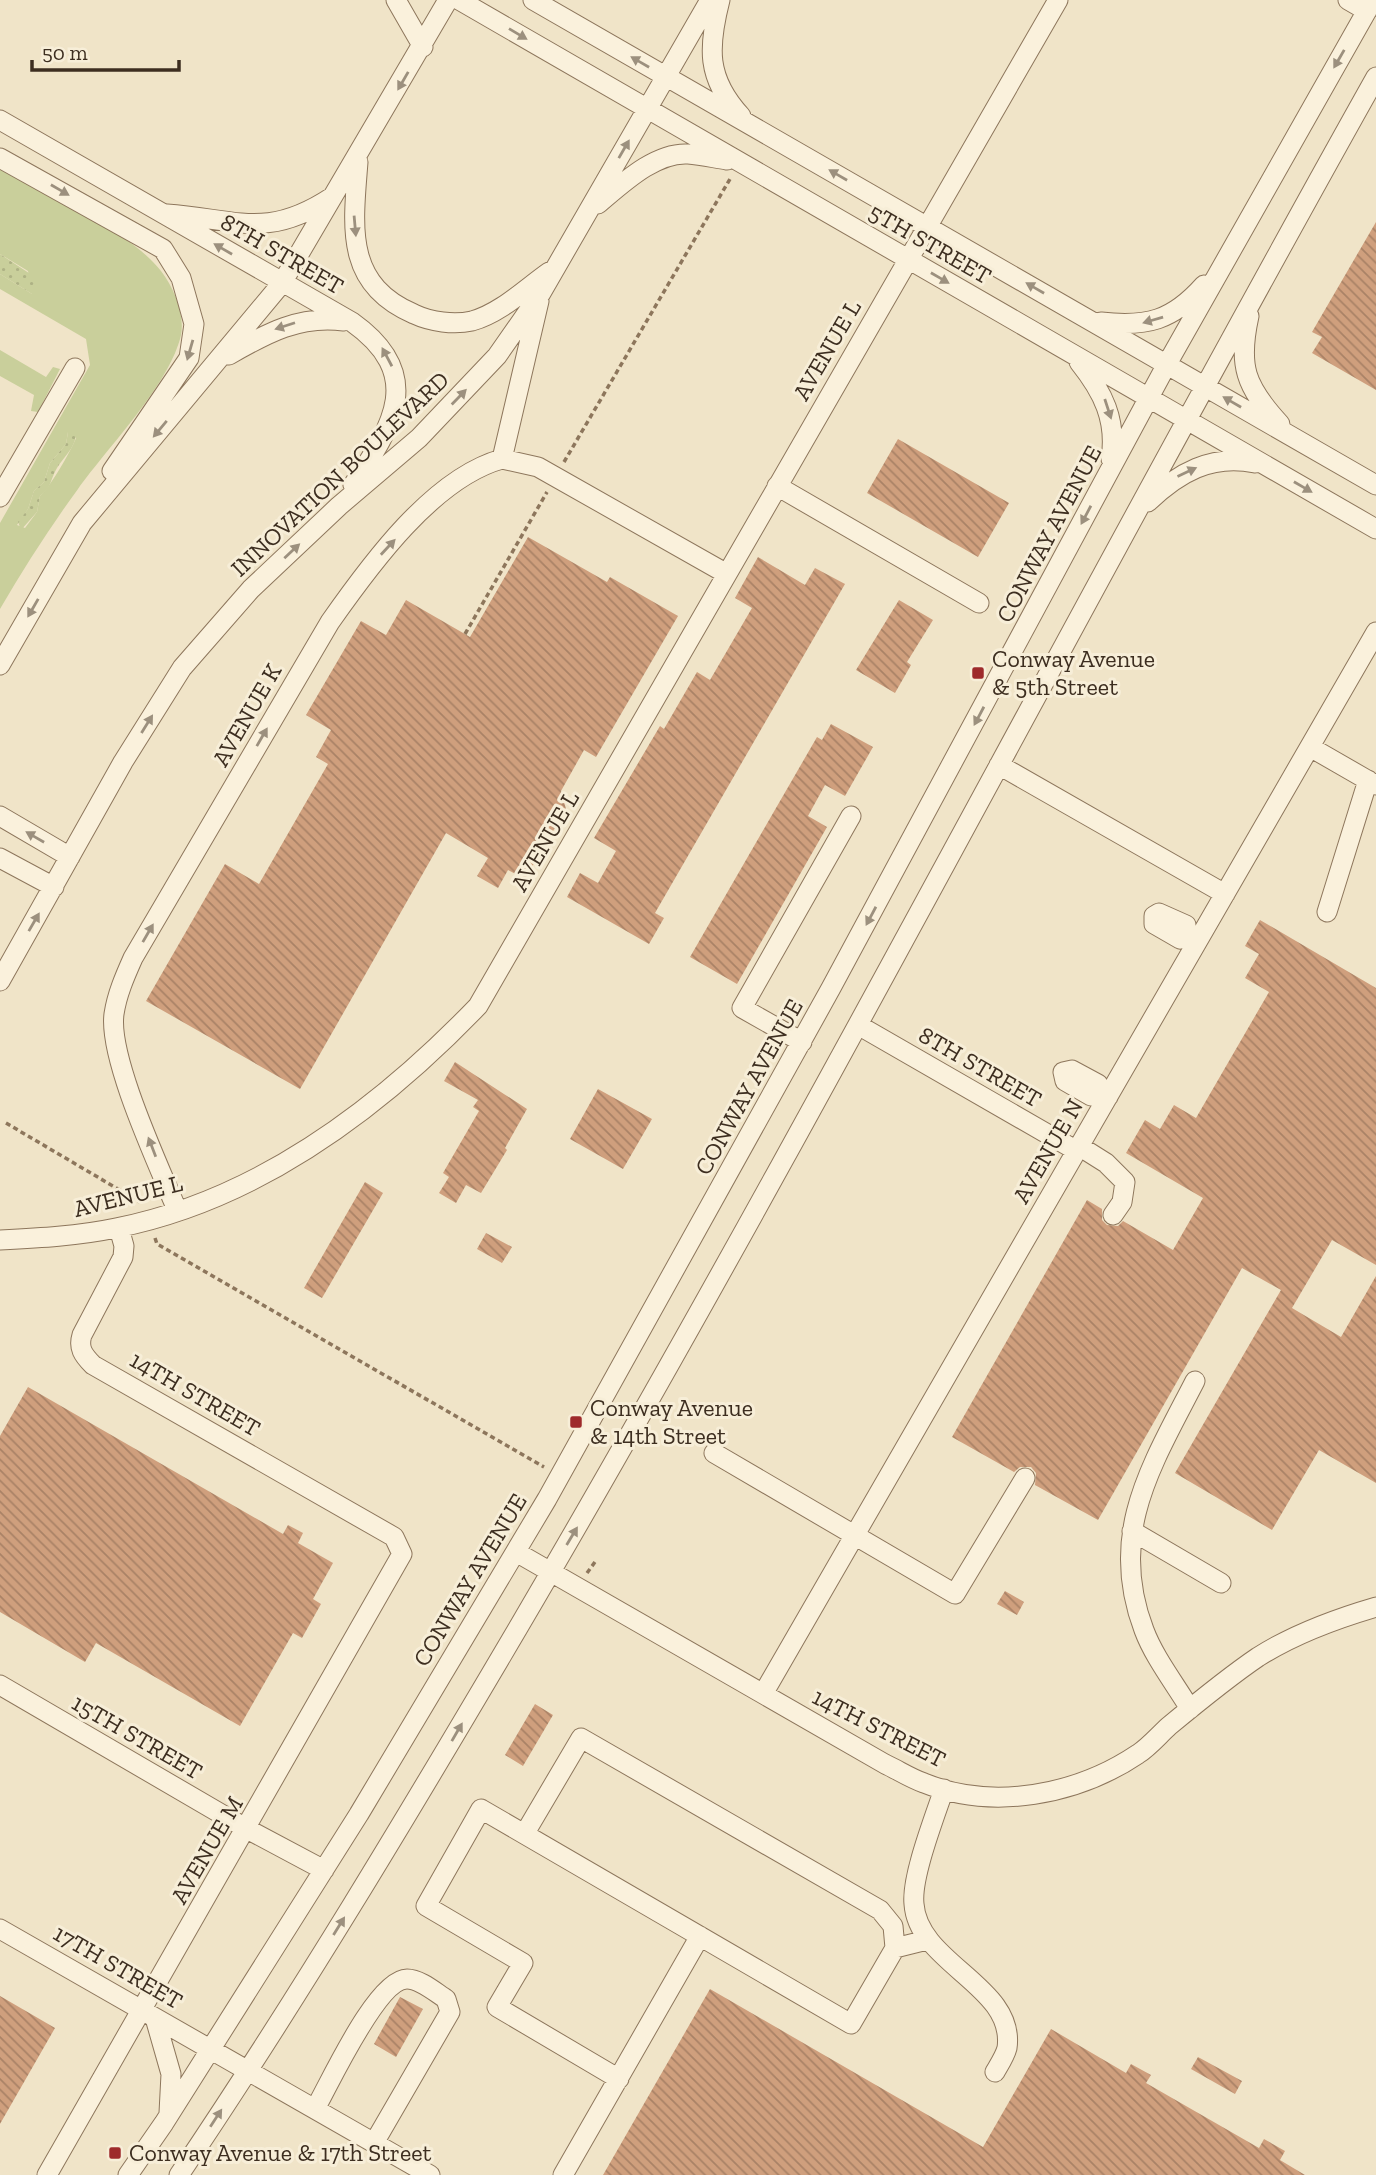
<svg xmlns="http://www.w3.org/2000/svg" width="1376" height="2175" viewBox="0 0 1376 2175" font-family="'Zilla Slab',serif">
  <defs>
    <pattern id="garden-dots" width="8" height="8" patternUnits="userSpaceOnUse" patternTransform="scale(1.75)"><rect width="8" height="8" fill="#c9cf9b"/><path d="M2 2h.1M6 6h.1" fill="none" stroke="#aeb285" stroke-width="1.8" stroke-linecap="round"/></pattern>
    <pattern id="building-back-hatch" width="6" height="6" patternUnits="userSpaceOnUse" patternTransform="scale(1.75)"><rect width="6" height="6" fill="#cf9f7d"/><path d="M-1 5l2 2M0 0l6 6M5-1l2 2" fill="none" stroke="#a98266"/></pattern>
  </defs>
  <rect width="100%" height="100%" fill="#f0e4c8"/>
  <path fill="#c9cf9b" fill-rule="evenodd" d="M0,169C46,195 129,230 161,271C174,288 185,314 181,335C170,384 108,447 78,489C50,527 24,568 0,609V523L90,365L86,339L0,289V274L32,294L28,271L0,254ZM68,432L76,438C71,451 49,489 40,496L37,512L25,528L17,525L28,509L34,491L44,482L50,463L66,444Z
    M0,350L46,377L53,367L60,369L38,412L31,411L34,395L0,376Z"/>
  <path fill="url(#garden-dots)" d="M0,254L38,279L36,293L32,294L0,274Z
    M73,428C82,442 64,456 57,468C50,480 52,487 40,496L37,512L21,530L18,522L28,509L34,491L44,482L50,463L66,444L68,432Z"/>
  <path fill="url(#building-back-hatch)" d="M1376,222V390L1312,353L1322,337L1312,332Z
    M898,439L1009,503L978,557L867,493Z
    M528,537L607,582L610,577L678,616L596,757L584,750L561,791L566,809L525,879L508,870L498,888L477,876L488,858L446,833L300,1089L146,1001L225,864L259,884L328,764L316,757L331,730L306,715L361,621L386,635L406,600L470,637Z
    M758,557L805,585L815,568L845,584L655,913L664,918L649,944L567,897L580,873L598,883L616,851L594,838L660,726L664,729L697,672L710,680L752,608L735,598Z
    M899,600L933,620L907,662L911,665L895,693L856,670Z
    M831,724L873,747L845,796L825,785L808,816L827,827L737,984L690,957L817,737L822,740Z
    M1260,920L1376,988V1265L1332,1240L1292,1308L1341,1337L1376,1276V1483L1319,1450L1272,1530L1175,1473L1281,1290L1242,1268L1098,1520L1035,1485L1036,1473L1031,1467H1020L1014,1472L952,1437L1087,1200L1102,1209V1220L1107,1225L1118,1226L1123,1221L1173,1250L1203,1198L1126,1153L1145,1120L1160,1129L1174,1105L1196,1118L1269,992L1245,978L1259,954L1245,946Z
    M455,1062L527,1109L505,1148L507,1150L481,1193L466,1185L456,1203L439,1193L449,1177L443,1173L479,1111L473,1107L478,1100L444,1081Z
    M598,1089L652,1119L623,1169L570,1139Z
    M365,1182L383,1193L322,1298L304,1288Z
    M486,1233L512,1247L502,1263L477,1249Z
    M28,1387L283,1534L288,1525L303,1533L298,1543L333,1563L313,1599L321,1604L302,1638L293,1633L240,1726L96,1643L85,1662L0,1612V1436Z
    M1005,1591L1024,1602L1017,1615L997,1604Z
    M535,1704L553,1715L523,1766L505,1755Z
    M710,1989L983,2147L1051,2029L1126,2073L1131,2064L1151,2075L1146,2083L1259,2148L1264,2139L1285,2151L1280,2160L1305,2175H603Z
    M0,1996L55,2028L0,2124Z
    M400,1997L423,2009L396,2057L374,2044Z
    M1198,2057L1242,2081L1235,2094L1191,2069Z"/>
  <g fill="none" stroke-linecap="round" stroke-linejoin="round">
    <g stroke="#8d765c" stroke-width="21">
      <path id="minor" d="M396,0L423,47
        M459,0L1376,529
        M533,0L1376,485
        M720,0C708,47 706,78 741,116
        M1348,0L1367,11
        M0,120L352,322C425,374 394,424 353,485
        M0,158L163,249L181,278L194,324L189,358L112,471
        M358,162C353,227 344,284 414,314C431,322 454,325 472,321C501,313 526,288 549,272
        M598,204C622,184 655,152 688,154C701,155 714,158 727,160
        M167,214C237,219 267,240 332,197
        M1249,316C1238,366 1245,386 1280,424
        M1101,322C1147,327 1172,321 1204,285
        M229,355C267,333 300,315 344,321
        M1079,362C1103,392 1117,420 1111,459
        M502,459L538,467L727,574
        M777,486L979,603
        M0,497L75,368
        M1148,502C1178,473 1211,454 1255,463
        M0,665L82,523L282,283L448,0
        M1310,747L1376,785
        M999,765L1225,894
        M0,816L70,857
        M0,858L54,887
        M1327,912L1368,780
        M1186,934L1180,939L1154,924V916L1159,913L1186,925V934L1198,940
        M0,981L123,762L182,668L251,589L339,506L419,438L497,356L541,293L710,0
        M858,1025L1077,1151
        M802,1042L742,1008L851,816
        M1099,1092L1091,1096L1065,1081L1063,1072L1072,1070L1098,1084L1099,1092L1108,1097
        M1079,1146L1106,1163L1125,1182L1122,1202L1113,1215
        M177,1210C159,1166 108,1058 114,1014C117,994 125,976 133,958L330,622C370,565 433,478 502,459L539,301
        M0,1240C39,1238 78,1236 116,1228C258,1200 380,1108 478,1006L1058,0
        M714,1453L955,1594L1025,1478
        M1132,1531L1221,1583
        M516,1552L885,1764C898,1770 910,1778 924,1783C993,1811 1077,1795 1138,1754C1149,1747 1159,1735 1169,1726C1198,1702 1227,1678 1258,1657C1294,1634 1335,1619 1376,1607
        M0,1685L247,1829L324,1870
        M763,1694L1376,632
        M1190,1709C1175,1684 1154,1657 1144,1630C1107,1533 1152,1465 1195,1381
        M944,1789C935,1816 911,1877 914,1904C918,1964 1016,1986 1007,2048C1005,2056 999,2065 995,2072
        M525,1833L581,1738L880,1910L893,1926L895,1948
        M0,1929L430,2175
        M155,2018L171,2074L169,2113
        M619,2079L497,2007L523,1963L426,1906L481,1809L851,2024L895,1948L927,1940
        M315,2109C330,2083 377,1979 407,1979C420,1979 435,1992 446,1999L450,2012L374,2143
        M47,2175L402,1554L394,1537L93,1365C83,1355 78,1348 82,1335L123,1257L124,1246L119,1228
        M128,2175L164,2123L359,1814L547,1499L831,988L1167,364L1373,0
        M179,2175C299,1997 409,1813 518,1628C817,1118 1087,592 1376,77
        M563,2175L700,1936"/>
    </g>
    <path stroke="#8d765c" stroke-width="3.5" stroke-dasharray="5 3.5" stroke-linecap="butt" d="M564,462L730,179
      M465,634L547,492
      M6,1123L140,1202
      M155,1238L157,1244L544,1467
      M587,1573L595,1562"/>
    <use href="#minor" stroke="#faf1dc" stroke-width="19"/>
  </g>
  <defs><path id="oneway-solid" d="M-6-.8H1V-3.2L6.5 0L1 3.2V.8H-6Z" transform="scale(1.75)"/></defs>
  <g fill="#9c907e">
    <use href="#oneway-solid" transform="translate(518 34) rotate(31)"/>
    <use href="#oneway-solid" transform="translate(1339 59) rotate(120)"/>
    <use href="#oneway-solid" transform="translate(640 62) rotate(-150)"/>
    <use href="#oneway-solid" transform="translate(403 81) rotate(120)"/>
    <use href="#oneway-solid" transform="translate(624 149) rotate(-60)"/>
    <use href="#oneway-solid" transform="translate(838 175) rotate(-150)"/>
    <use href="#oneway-solid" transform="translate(60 190) rotate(30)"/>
    <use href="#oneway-solid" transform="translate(355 226) rotate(85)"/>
    <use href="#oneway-solid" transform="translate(223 249) rotate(-150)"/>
    <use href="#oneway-solid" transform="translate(940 278) rotate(30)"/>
    <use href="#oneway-solid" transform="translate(1035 288) rotate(-150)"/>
    <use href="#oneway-solid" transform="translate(1153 320) rotate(164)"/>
    <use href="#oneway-solid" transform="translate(285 326) rotate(162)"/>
    <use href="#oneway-solid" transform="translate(190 350) rotate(106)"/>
    <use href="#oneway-solid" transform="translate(387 357) rotate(-118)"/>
    <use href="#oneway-solid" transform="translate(459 397) rotate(-46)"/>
    <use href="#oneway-solid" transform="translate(1232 402) rotate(-150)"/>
    <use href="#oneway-solid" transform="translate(1108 409) rotate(72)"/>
    <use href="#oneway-solid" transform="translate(160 429) rotate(130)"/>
    <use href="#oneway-solid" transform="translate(1187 472) rotate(-25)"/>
    <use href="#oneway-solid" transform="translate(1303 487) rotate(30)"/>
    <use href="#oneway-solid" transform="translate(1086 515) rotate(118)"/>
    <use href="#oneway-solid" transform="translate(388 547) rotate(-47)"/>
    <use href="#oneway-solid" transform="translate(292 551) rotate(-43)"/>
    <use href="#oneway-solid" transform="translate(33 608) rotate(120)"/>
    <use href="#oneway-solid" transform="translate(979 716) rotate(118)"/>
    <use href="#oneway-solid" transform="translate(147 724) rotate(-58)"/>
    <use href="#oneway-solid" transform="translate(262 737) rotate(-60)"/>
    <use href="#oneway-solid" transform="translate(35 837) rotate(-150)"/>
    <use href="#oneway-solid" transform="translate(871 916) rotate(118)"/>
    <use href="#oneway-solid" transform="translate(34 922) rotate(-60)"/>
    <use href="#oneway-solid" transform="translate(148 933) rotate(-60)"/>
    <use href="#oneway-solid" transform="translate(152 1147) rotate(-111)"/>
    <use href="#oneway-solid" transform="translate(572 1536) rotate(-59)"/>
    <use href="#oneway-solid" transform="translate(457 1732) rotate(-60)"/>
    <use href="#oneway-solid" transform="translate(339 1926) rotate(-58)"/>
    <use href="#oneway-solid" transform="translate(216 2118) rotate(-57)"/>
  </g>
  <g fill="#9e2a2b" stroke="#f7eed8" stroke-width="2.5">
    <rect x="971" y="666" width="14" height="14" rx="3.5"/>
    <rect x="569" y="1415" width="14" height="14" rx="3.5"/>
    <rect x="108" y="2146" width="14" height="14" rx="3.5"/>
  </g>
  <g text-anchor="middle" stroke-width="6" stroke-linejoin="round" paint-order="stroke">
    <g font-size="24" fill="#3d2e20" stroke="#f7eed8">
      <text transform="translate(930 244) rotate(30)" y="8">5TH STREET</text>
      <text transform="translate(282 254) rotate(30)" y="8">8TH STREET</text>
      <text transform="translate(827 350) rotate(-60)" y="8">AVENUE L</text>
      <text transform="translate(340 474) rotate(-43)" y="8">INNOVATION BOULEVARD</text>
      <text transform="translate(1049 534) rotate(-62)" y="8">CONWAY AVENUE</text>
      <text transform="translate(247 715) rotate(-60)" y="8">AVENUE K</text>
      <text transform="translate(545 841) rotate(-60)" y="8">AVENUE L</text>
      <text transform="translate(980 1067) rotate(30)" y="8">8TH STREET</text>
      <text transform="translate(749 1087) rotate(-61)" y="8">CONWAY AVENUE</text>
      <text transform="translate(1048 1151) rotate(-60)" y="8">AVENUE N</text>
      <text transform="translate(128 1196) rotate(-14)" y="8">AVENUE L</text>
      <text transform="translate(195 1394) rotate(30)" y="8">14TH STREET</text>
      <text transform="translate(470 1580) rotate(-59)" y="8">CONWAY AVENUE</text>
      <text transform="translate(879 1728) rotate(27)" y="8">14TH STREET</text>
      <text transform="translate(137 1737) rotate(30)" y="8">15TH STREET</text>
      <text transform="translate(207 1850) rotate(-60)" y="8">AVENUE M</text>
      <text transform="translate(118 1967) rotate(30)" y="8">17TH STREET</text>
    </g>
    <g font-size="24" fill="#3d2e20" stroke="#f7eed8" text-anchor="start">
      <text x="992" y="667">Conway Avenue<tspan x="992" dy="28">&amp; 5th Street</tspan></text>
      <text x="590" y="1416">Conway Avenue<tspan x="590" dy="28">&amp; 14th Street</tspan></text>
      <text x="129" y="2161">Conway Avenue &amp; 17th Street</text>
    </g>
  </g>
  <path d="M32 60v10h147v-10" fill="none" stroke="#3d2e20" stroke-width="3.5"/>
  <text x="42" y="60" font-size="21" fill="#3d2e20" stroke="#f7eed8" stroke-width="5" paint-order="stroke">50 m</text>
</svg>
